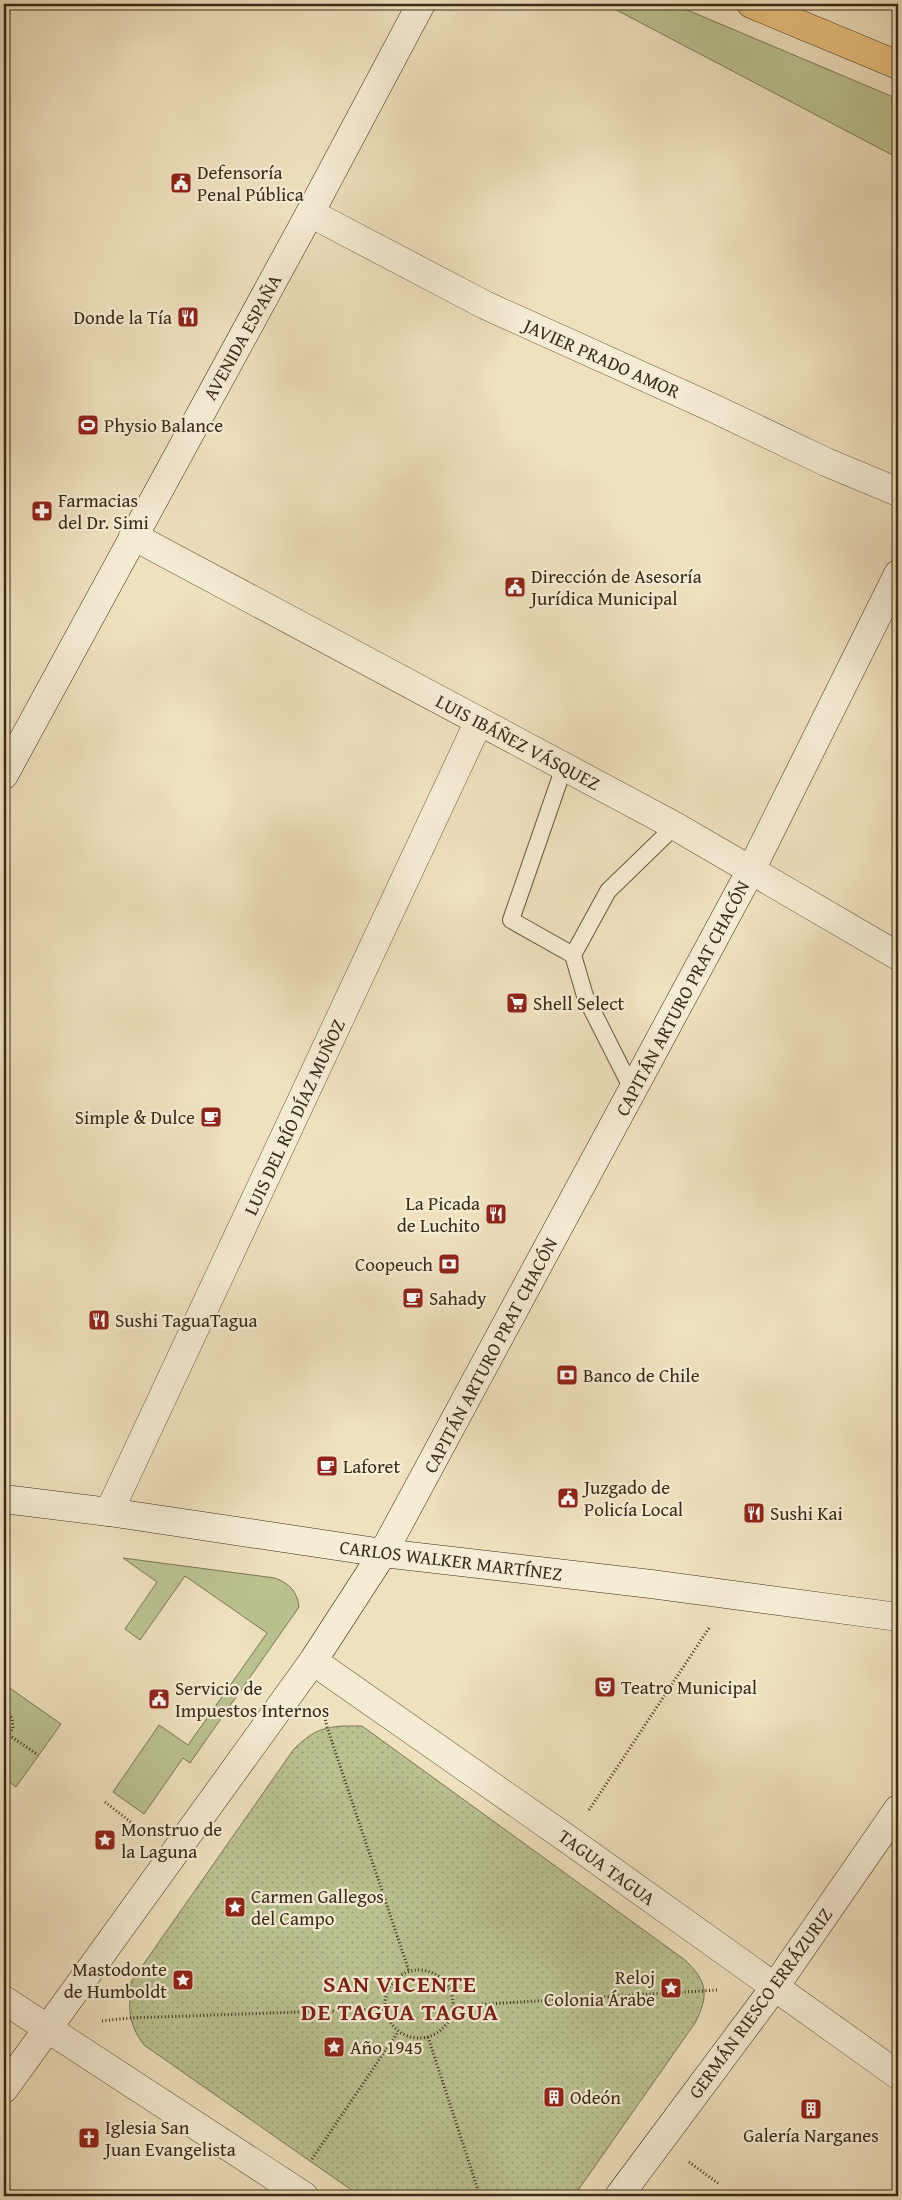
<svg xmlns="http://www.w3.org/2000/svg" width="902" height="2200" viewBox="0 0 902 2200" font-family="'Gentium Book Plus',serif">
  <defs>
    <pattern id="park-dots" width="8" height="8" patternUnits="userSpaceOnUse" patternTransform="scale(1.25)"><rect width="8" height="8" fill="#bac290"/><path d="M2 2h.1M6 6h.1" fill="none" stroke="#989e75" stroke-width="1.8" stroke-linecap="round"/></pattern>
  </defs>
  <rect width="100%" height="100%" fill="#efe1bd"/>
  <filter id="stains"><feTurbulence type="fractalNoise" baseFrequency=".004" numOctaves="4"/><feColorMatrix values="0 0 0 0 .2 0 0 0 0 .09 0 0 0 0 .02 0 0 0 .5 -.17"/></filter>
  <radialGradient id="worn" r=".72"><stop offset=".6" stop-color="#630" stop-opacity="0"/><stop offset="1" stop-color="#630" stop-opacity=".3"/></radialGradient>
  <path fill="#bac290" stroke="#7a7654" d="M605,4H673L898,99V158Z
    M123,1558L275,1578C290,1584 297,1591 299,1607L190,1763L183,1758L144,1814L113,1792L159,1725L188,1745L267,1633L185,1576L140,1640L125,1629L157,1582Z
    M4,1684L61,1724L16,1787L4,1778Z"/>
  <path fill="url(#park-dots)" stroke="#7a7654" d="M342,1726H362L685,1960C708,1982 709,1995 695,2023L574,2196H360L144,2045C127,2022 129,2009 131,1982L294,1749C311,1733 319,1728 342,1726Z"/>
  <g fill="none" stroke-linecap="round" stroke-linejoin="round">
    <g stroke="#675840" stroke-width="18">
      <path id="lane" d="M564,767L511,920L573,955
        M633,1091L585,996L573,955L608,891L675,826"/>
    </g>
    <g stroke="#675840" stroke-width="29">
      <path id="street" d="M310,213L485,305L713,408L826,462L898,492
        M133,536L675,826L898,956
        M109,1512L479,721
        M313,1661L569,1840L898,2075
        M4,2000L304,2196"/>
    </g>
    <g stroke="#3a2b17" stroke-width="29">
      <path id="secondary" d="M4,775L310,213L421,4
        M4,1499L109,1512L383,1553L651,1584L898,1617
        M4,2089L313,1661L383,1553L751,870L898,574
        M619,2196L774,1988L898,1809"/>
    </g>
    <g stroke="#3a2b17" stroke-width="29">
      <path id="primary" d="M751,4L898,65"/>
    </g>
    <path stroke="#3a2b17" stroke-width="3" stroke-dasharray="1 2.5" stroke-linecap="butt" d="M4,1709L12,1718L13,1729L4,1739
      M324,1713L327,1727L409,1971
      M9,1735L38,1755
      M105,1802L146,1834
      M589,1810L709,1628
      M385 2004a34 34 0 1 1 68 0a34 34 0 1 1-68 0Z
      M454,2006L718,1990
      M102,2021L129,2018L385,2009
      M428,2037L480,2196
      M312,2159L398,2032
      M689,2162L719,2184"/>
    <use href="#lane" stroke="#f5ecd4" stroke-width="16"/>
    <use href="#street" stroke="#f5ecd4" stroke-width="28"/>
    <use href="#secondary" stroke="#f5ecd4" stroke-width="28"/>
    <use href="#primary" stroke="#e8c07e" stroke-width="28"/>
  </g>
  <defs>
    <g id="civic-square" transform="scale(1.125)"><rect x="-9" y="-9" width="18" height="18" rx="4" fill="#8f2418" stroke="#f5ecd4"/><path d="M-.6-6.5H3V-4.5H.6V-3L4-1V1h2V6H-6V1h2V-1L-.6-3ZM-1.2 2.5V6h2.4V2.5Z" fill="#fff"/></g>
    <g id="restaurant-square" transform="scale(1.125)"><rect x="-9" y="-9" width="18" height="18" rx="4" fill="#8f2418" stroke="#f5ecd4"/><path d="M-5-6h1v4h1v-4h1v4h1v-4h1v5L-1.5 .5V6h-2V.5L-5-1ZM5-6V6H3V1.5H1.5Q1.5-4 5-6Z" fill="#fff"/></g>
    <g id="stadium-square" transform="scale(1.125)"><rect x="-9" y="-9" width="18" height="18" rx="4" fill="#8f2418" stroke="#f5ecd4"/><path d="M0-5a6.5 5 0 1 0 0 10a6.5 5 0 1 0 0-10ZM-3.5-1.8h7v3.6h-7Z" fill="#fff"/></g>
    <g id="pharmacy-square" transform="scale(1.125)"><rect x="-9" y="-9" width="18" height="18" rx="4" fill="#8f2418" stroke="#f5ecd4"/><path d="M-2-6h4v4h4v4h-4v4h-4v-4h-4v-4h4Z" fill="#fff"/></g>
    <g id="supermarket-square" transform="scale(1.125)"><rect x="-9" y="-9" width="18" height="18" rx="4" fill="#8f2418" stroke="#f5ecd4"/><path d="M-6-5.5h2.5l.6 2H6L4.5 2H-2.5L-4.4-4H-6ZM-1.5 3.2a1.3 1.3 0 1 0 .1 0ZM3 3.2a1.3 1.3 0 1 0 .1 0Z" fill="#fff"/></g>
    <g id="cafe-square" transform="scale(1.125)"><rect x="-9" y="-9" width="18" height="18" rx="4" fill="#8f2418" stroke="#f5ecd4"/><path d="M-5.5-4.5H6V0H3Q3 3.5 0 3.5H-2.5Q-5.5 3.5-5.5 0ZM3-3.2v2h1.7v-2ZM-6 4.5H4V6H-6Z" fill="#fff"/></g>
    <g id="bank-square" transform="scale(1.125)"><rect x="-9" y="-9" width="18" height="18" rx="4" fill="#8f2418" stroke="#f5ecd4"/><path d="M-6-4H6V4H-6ZM0-2.3a2.3 2.3 0 1 0 0 4.6a2.3 2.3 0 1 0 0-4.6Z" fill="#fff"/></g>
    <g id="theatre-square" transform="scale(1.125)"><rect x="-9" y="-9" width="18" height="18" rx="4" fill="#8f2418" stroke="#f5ecd4"/><path d="M-5-5.5Q0-4 5-5.5V0Q5 5 0 6Q-5 5-5 0ZM-3.3-2.5H-1v1.5H-3.3ZM1-2.5H3.3v1.5H1ZM-2.8 1Q0 5.5 2.8 1Z" fill="#fff"/></g>
    <g id="sight-square" transform="scale(1.125)"><rect x="-9" y="-9" width="18" height="18" rx="4" fill="#8f2418" stroke="#f5ecd4"/><path d="M0-6L1.8-2.2L6-1.7L2.9 1.2L3.7 5.4L0 3.3L-3.7 5.4L-2.9 1.2L-6-1.7L-1.8-2.2Z" fill="#fff"/></g>
    <g id="building-square" transform="scale(1.125)"><rect x="-9" y="-9" width="18" height="18" rx="4" fill="#8f2418" stroke="#f5ecd4"/><path d="M-4-6H4V6H1V3H-1V6H-4ZM-2.5-4.3h1.7v1.8h-1.7ZM.8-4.3h1.7v1.8H.8ZM-2.5-1h1.7V.8h-1.7ZM.8-1h1.7V.8H.8Z" fill="#fff"/></g>
    <g id="church-square" transform="scale(1.125)"><rect x="-9" y="-9" width="18" height="18" rx="4" fill="#8f2418" stroke="#f5ecd4"/><path d="M-1.2-6h2.4v3.5h3.3v2.4h-3.3V6h-2.4V-.1h-3.3v-2.4h3.3Z" fill="#fff"/></g>
  </defs>
  <g fill-rule="evenodd">
    <use href="#civic-square" x="181" y="183"/>
    <use href="#restaurant-square" x="188" y="317"/>
    <use href="#stadium-square" x="88" y="425"/>
    <use href="#pharmacy-square" x="42" y="511"/>
    <use href="#civic-square" x="515" y="587"/>
    <use href="#supermarket-square" x="517" y="1003"/>
    <use href="#cafe-square" x="211" y="1117"/>
    <use href="#restaurant-square" x="496" y="1214"/>
    <use href="#bank-square" x="449" y="1264"/>
    <use href="#cafe-square" x="413" y="1298"/>
    <use href="#restaurant-square" x="99" y="1320"/>
    <use href="#bank-square" x="567" y="1375"/>
    <use href="#cafe-square" x="327" y="1466"/>
    <use href="#civic-square" x="568" y="1498"/>
    <use href="#restaurant-square" x="754" y="1513"/>
    <use href="#theatre-square" x="605" y="1687"/>
    <use href="#civic-square" x="159" y="1699"/>
    <use href="#sight-square" x="105" y="1840"/>
    <use href="#sight-square" x="235" y="1907"/>
    <use href="#sight-square" x="183" y="1980"/>
    <use href="#sight-square" x="671" y="1988"/>
    <use href="#sight-square" x="334" y="2047"/>
    <use href="#building-square" x="554" y="2097"/>
    <use href="#building-square" x="811" y="2109"/>
    <use href="#church-square" x="89" y="2138"/>
  </g>
  <g text-anchor="middle" stroke-width="4.5" stroke-linejoin="round" paint-order="stroke">
    <g font-size="19" fill="#3a2b17" stroke="#f5ecd4" text-anchor="start">
      <text x="197" y="179">Defensoría<tspan x="197" dy="22">Penal Pública</tspan></text>
      <text x="172" y="324" text-anchor="end">Donde la Tía</text>
      <text x="104" y="432">Physio Balance</text>
      <text x="58" y="507">Farmacias<tspan x="58" dy="22">del Dr. Simi</tspan></text>
      <text x="531" y="583">Dirección de Asesoría<tspan x="531" dy="22">Jurídica Municipal</tspan></text>
      <text x="533" y="1010">Shell Select</text>
      <text x="195" y="1124" text-anchor="end">Simple &amp; Dulce</text>
      <text x="480" y="1210" text-anchor="end">La Picada<tspan x="480" dy="22">de Luchito</tspan></text>
      <text x="433" y="1271" text-anchor="end">Coopeuch</text>
      <text x="429" y="1305">Sahady</text>
      <text x="115" y="1327">Sushi TaguaTagua</text>
      <text x="583" y="1382">Banco de Chile</text>
      <text x="343" y="1473">Laforet</text>
      <text x="584" y="1494">Juzgado de<tspan x="584" dy="22">Policía Local</tspan></text>
      <text x="770" y="1520">Sushi Kai</text>
      <text x="621" y="1694">Teatro Municipal</text>
      <text x="175" y="1695">Servicio de<tspan x="175" dy="22">Impuestos Internos</tspan></text>
      <text x="121" y="1836">Monstruo de<tspan x="121" dy="22">la Laguna</tspan></text>
      <text x="251" y="1903">Carmen Gallegos<tspan x="251" dy="22">del Campo</tspan></text>
      <text x="167" y="1976" text-anchor="end">Mastodonte<tspan x="167" dy="22">de Humboldt</tspan></text>
      <text x="655" y="1984" text-anchor="end">Reloj<tspan x="655" dy="22">Colonia Árabe</tspan></text>
      <text x="350" y="2054">Año 1945</text>
      <text x="570" y="2104">Odeón</text>
      <text x="105" y="2134">Iglesia San<tspan x="105" dy="22">Juan Evangelista</tspan></text>
      <text x="811" y="2142" text-anchor="middle">Galería Narganes</text>
    </g>
    <g font-size="19" fill="#3a2b17" stroke="#f5ecd4">
      <text transform="translate(242 337) rotate(-61)" y="7">AVENIDA ESPAÑA</text>
      <text transform="translate(602 358) rotate(24)" y="7">JAVIER PRADO AMOR</text>
      <text transform="translate(518 742) rotate(28)" y="7">LUIS IBÁÑEZ VÁSQUEZ</text>
      <text transform="translate(682 998) rotate(-62)" y="7">CAPITÁN ARTURO PRAT CHACÓN</text>
      <text transform="translate(294 1117) rotate(-65)" y="7">LUIS DEL RÍO DÍAZ MUÑOZ</text>
      <text transform="translate(490 1355) rotate(-62)" y="7">CAPITÁN ARTURO PRAT CHACÓN</text>
      <text transform="translate(451 1560) rotate(7)" y="7">CARLOS WALKER MARTÍNEZ</text>
      <text transform="translate(607 1867) rotate(36)" y="7">TAGUA TAGUA</text>
      <text transform="translate(760 2003) rotate(-54)" y="7">GERMÁN RIESCO ERRÁZURIZ</text>
    </g>
    <g font-size="24" font-weight="bold" letter-spacing="1" fill="#7a1f14" stroke="#f5ecd4">
      <text x="400" y="1992">SAN VICENTE<tspan x="400" dy="28">DE TAGUA TAGUA</tspan></text>
    </g>
  </g>
  <rect width="902" height="2200" fill="none" stroke="#efe1bd" stroke-width="20"/>
  <rect x="5" y="5" width="892" height="2190" fill="none" stroke="#3a2b17" stroke-width="2.5"/>
  <rect x="10" y="10" width="882" height="2180" fill="none" stroke="#3a2b17"/>
  <rect width="100%" height="100%" filter="url(#stains)"/>
  <rect width="100%" height="100%" fill="url(#worn)"/>
</svg>
